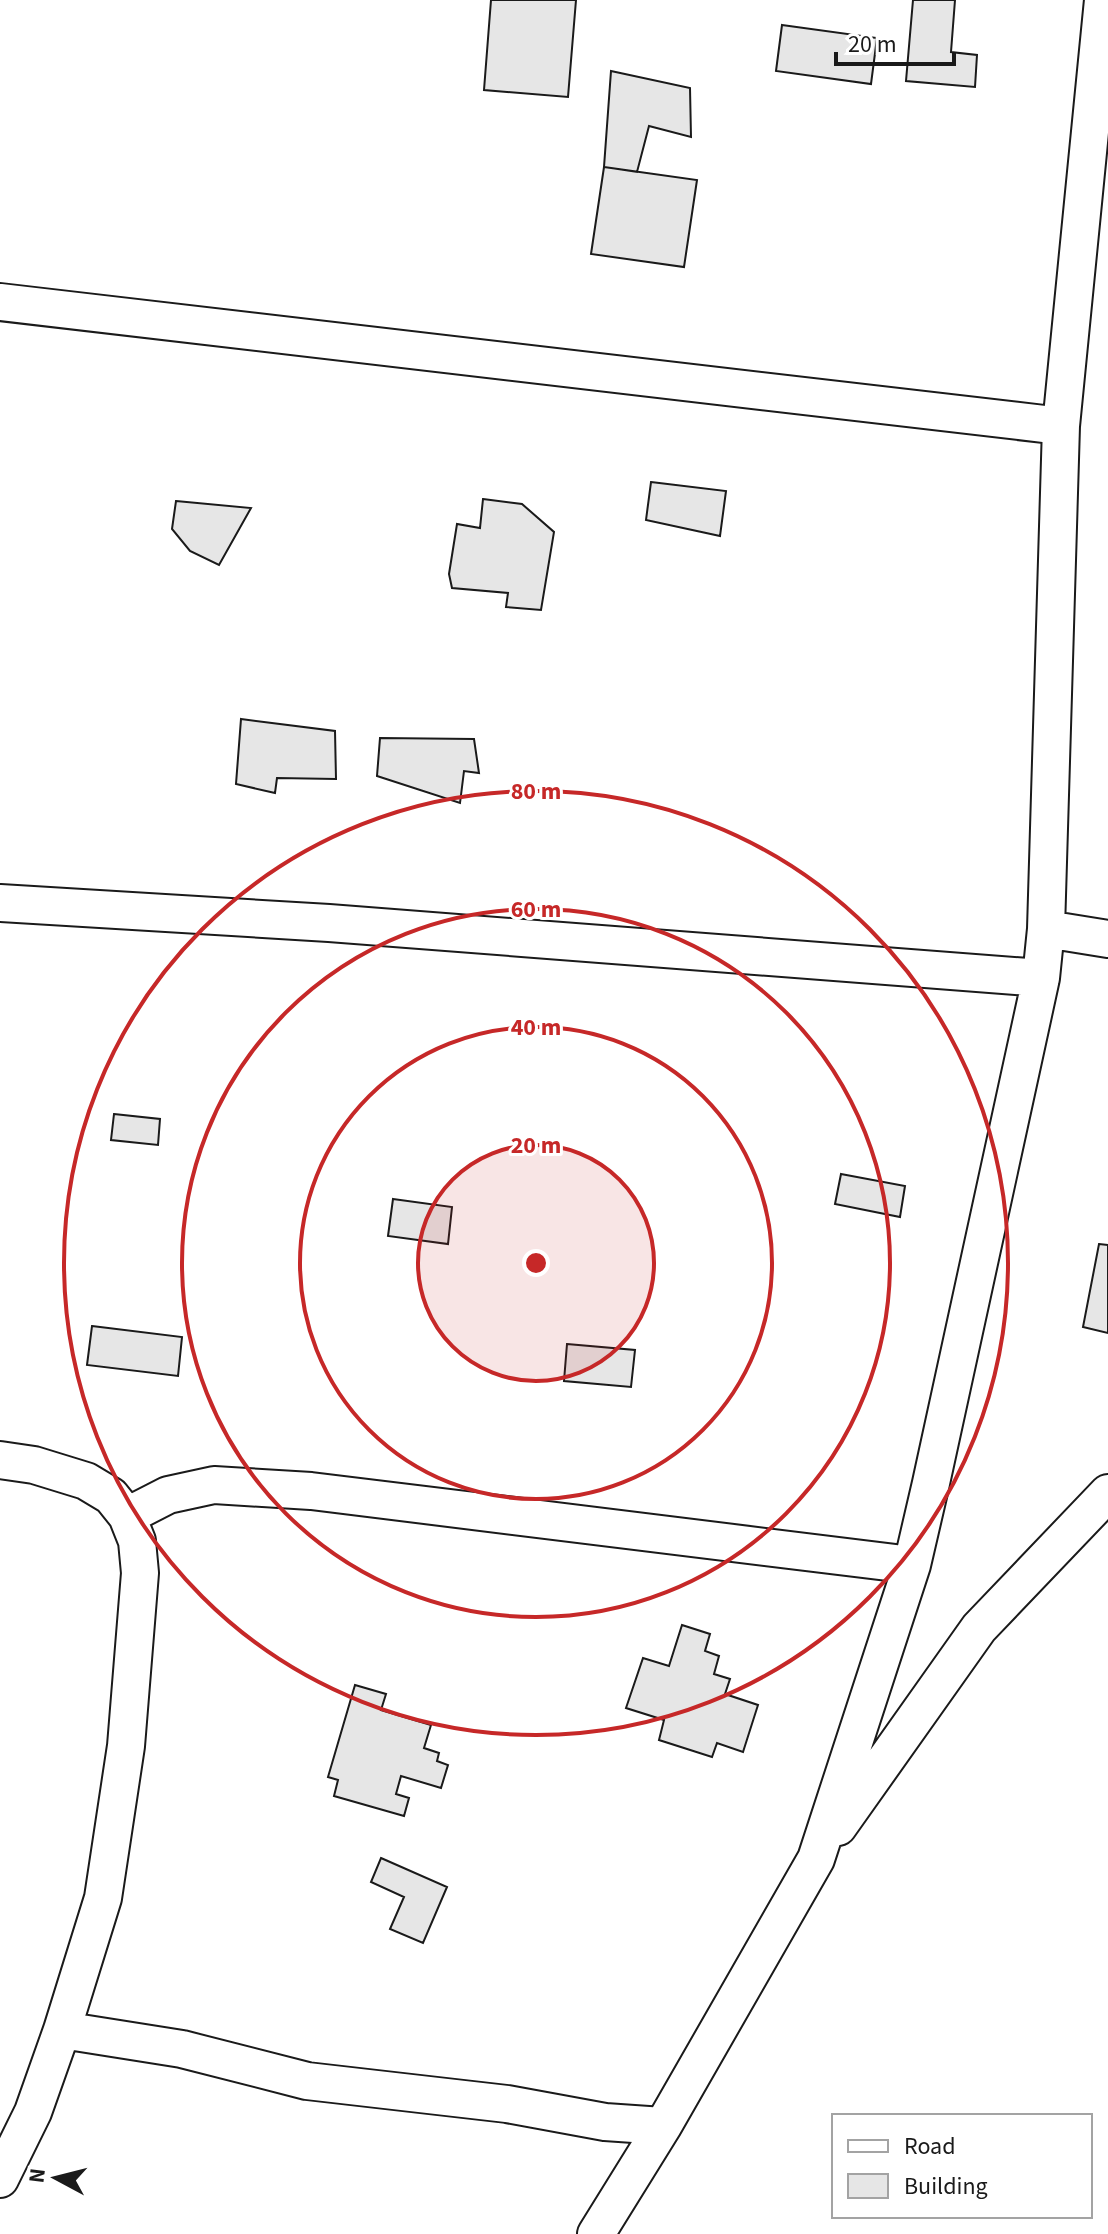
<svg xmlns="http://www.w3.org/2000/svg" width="1108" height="2234" viewBox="0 0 1108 2234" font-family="'Source Sans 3',sans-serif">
  <rect width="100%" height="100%" fill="#fff"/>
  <path fill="#e6e6e6" stroke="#1a1a1a" stroke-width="2" d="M491,0H576L568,97L484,90Z
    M913,0H955L951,52L977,55L975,87L906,81Z
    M782,25L877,38L871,84L776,71Z
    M611,71L690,88L691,137L649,126L637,172L604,167Z
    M604,167L697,180L684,267L591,254Z
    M651,482L726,491L720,536L646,520Z
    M483,499L522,504L554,532L541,610L506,607L508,593L452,588L449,574L457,524L480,528Z
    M176,501L251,508L219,565L190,551L172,529Z
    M241,719L335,731L336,779L277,778L275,793L236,784Z
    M380,738L474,739L479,773L464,771L460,803L377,776Z
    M114,1114L160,1119L158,1145L111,1140Z
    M841,1174L905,1186L900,1217L835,1204Z
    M393,1199L452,1207L448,1244L388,1236Z
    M1099,1244L1108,1245V1333L1083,1327Z
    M92,1326L182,1337L178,1376L87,1365Z
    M567,1344L635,1350L631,1387L564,1381Z
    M682,1625L710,1634L705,1651L719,1656L714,1674L730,1679L725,1694L758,1705L743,1752L717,1743L712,1757L659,1740L664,1720L626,1708L643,1658L669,1666Z
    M355,1685L386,1694L381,1710L431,1725L424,1748L439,1753L437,1761L448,1765L441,1788L401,1776L396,1794L409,1798L404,1816L334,1796L338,1780L328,1777Z
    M381,1858L447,1887L423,1943L390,1929L404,1897L371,1882Z"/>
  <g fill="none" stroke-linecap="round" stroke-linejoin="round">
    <g stroke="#1a1a1a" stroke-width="40">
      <path id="street" d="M0,302L1061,426
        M0,903L329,923L1041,978
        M1046,929L1108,939
        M0,1460L34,1465L86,1481L111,1496L127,1516L137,1541L140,1573L126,1746L103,1898L62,2030L33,2112L0,2179
        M127,1516L168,1495L214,1485L311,1491L912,1565
        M838,1827L979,1628L1108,1493
        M62,2030L182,2049L307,2081L507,2104L605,2122L663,2126
        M596,2234L663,2126L816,1859L912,1565L931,1483L1041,978L1046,929L1061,426L1103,0"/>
    </g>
    <use href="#street" stroke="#fff" stroke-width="36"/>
  </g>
  <circle cx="536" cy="1263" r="118" fill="#c62828" fill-opacity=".12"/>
  <g fill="none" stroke="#c62828" stroke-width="4">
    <circle cx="536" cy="1263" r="118"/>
    <circle cx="536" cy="1263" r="236"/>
    <circle cx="536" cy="1263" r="354"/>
    <circle cx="536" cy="1263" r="472"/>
  </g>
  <circle cx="536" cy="1263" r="12" fill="#c62828" stroke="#fff" stroke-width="4"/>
  <g font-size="24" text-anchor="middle" font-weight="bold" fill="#c62828" stroke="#fff" stroke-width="6" stroke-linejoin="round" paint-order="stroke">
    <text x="536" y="799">80 m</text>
    <text x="536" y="917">60 m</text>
    <text x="536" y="1035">40 m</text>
    <text x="536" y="1153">20 m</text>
  </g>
  <rect x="832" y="2114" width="260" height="104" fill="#ffffff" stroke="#a3a3a3" stroke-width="2"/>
  <rect x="848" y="2140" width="40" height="12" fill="#ffffff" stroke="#a3a3a3" stroke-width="2"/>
  <text x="904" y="2154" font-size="24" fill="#1a1a1a">Road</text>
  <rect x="848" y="2174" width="40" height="24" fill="#e6e6e6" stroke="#a3a3a3" stroke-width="2"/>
  <text x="904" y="2194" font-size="24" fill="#1a1a1a">Building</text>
  <g transform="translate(56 2178) rotate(277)" stroke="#ffffff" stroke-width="6" paint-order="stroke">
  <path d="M0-6L14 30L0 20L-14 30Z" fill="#1a1a1a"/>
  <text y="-12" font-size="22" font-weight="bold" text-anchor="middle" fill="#1a1a1a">N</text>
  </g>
  <path d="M836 52v12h118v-12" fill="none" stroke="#1a1a1a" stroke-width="4"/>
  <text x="848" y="52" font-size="24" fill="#1a1a1a" stroke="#ffffff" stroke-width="6" paint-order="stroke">20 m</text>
</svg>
